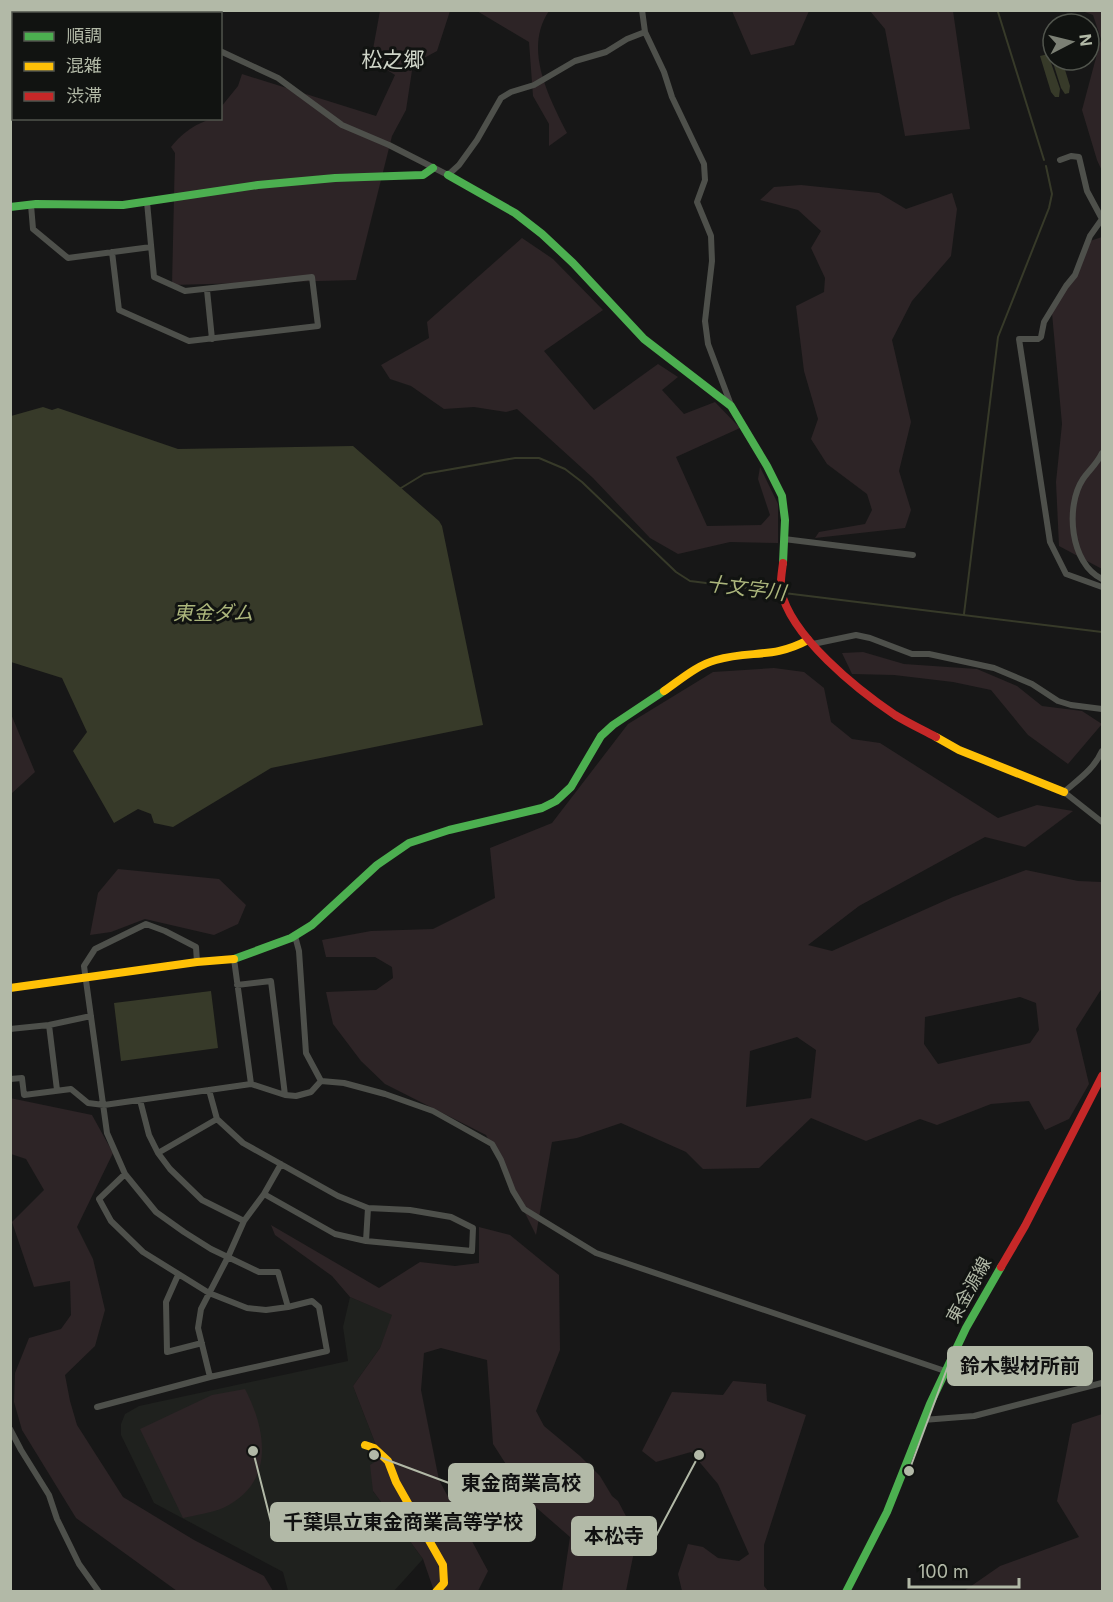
<svg xmlns="http://www.w3.org/2000/svg" width="1113" height="1602" viewBox="0 0 1113 1602" font-family="Inter,'Noto Sans JP',sans-serif">
  <rect width="100%" height="100%" fill="#171717"/>
  <path fill="#1f211e" d="M350,1297L393,1315L380,1348L353,1386L381,1458L373,1491L423,1559L394,1591H288L283,1572L154,1503L121,1435V1424L125,1414L139,1406L348,1361L343,1327Z"/>
  <path fill="#2d2426" fill-rule="evenodd" d="M156,11H224C202,12 178,18 156,11Z
    M380,11H450L437,51L413,64L406,110L392,136L356,280L172,285L175,153L171,147C183,132 201,119 220,118L221,107L238,86L242,74L376,116L395,75L371,60Z
    M477,11H549C523,49 549,97 567,133L549,146V124L533,96L529,42Z
    M732,11L809,10V11L794,45L751,55Z
    M870,11H953L970,129L905,136L885,29Z
    M1082,11H1102V171L1097,160L1082,110L1101,39L1093,15Z
    M801,185L879,193L906,209L952,193L957,209L951,256L912,301L892,340L911,422L899,471L911,510L905,528L815,538L819,532L865,524L872,510L867,494L827,464L811,439L818,419L804,371L796,306L824,292L825,278L811,248L821,231L798,210L760,200L774,187Z
    M1102,237V569L1059,546L1056,482L1062,424L1052,313L1090,241Z
    M522,238L553,259L603,310L544,351L594,410L658,364L678,377L662,390L684,414L715,402L740,428L676,457L707,526L761,525L770,515L758,479L760,467L778,504V543L730,542L678,554L650,538L593,478L517,409L506,412L474,407L444,409L411,386L390,379L381,365L429,338L427,322Z
    M863,652L904,664L977,669L1017,686L1042,706L1082,711L1102,724L1068,764L1028,735L991,690L953,682L894,675L852,674L842,653Z
    M774,668L804,672L824,688L831,722L852,739L880,743L998,818L1037,805L1073,811L1025,847L985,837L859,906L808,945L832,951L953,897L1026,870L1078,881L1102,882V988L1076,1029L1089,1084L1069,1119L1045,1130L1029,1101L991,1104L937,1125L920,1119L866,1141L811,1118L759,1168L703,1169L686,1152L621,1123L577,1138L552,1142L536,1235L486,1135L385,1084L361,1061L333,1024L326,992L376,990L393,978L392,967L375,957H326L322,940L371,931L433,929L495,898L490,848L552,823L628,724L713,672ZM1020,997L1036,1003L1039,1030L1030,1043L938,1064L924,1044L925,1017ZM797,1037L816,1050L811,1098L746,1107L750,1051Z
    M11,714L35,772L11,794L10,714Z
    M118,869L219,879L246,905L238,924L214,935L145,919L111,932L90,935L98,893Z
    M10,1098L92,1115L113,1153L77,1227L93,1259L105,1310L95,1346L65,1375L70,1401L77,1425L123,1497L194,1540L264,1576L273,1591H177L76,1518L22,1430L14,1402L15,1373L29,1338L61,1329L71,1315L70,1281L34,1287L12,1222L44,1190L26,1159L11,1154Z
    M271,1225L379,1288L420,1262L455,1266L479,1263V1227L510,1235L559,1275L560,1350L536,1411L544,1426L580,1456L600,1476L612,1496L618,1501L637,1537L626,1591H562L570,1537L531,1503L493,1444L487,1360L441,1348L424,1353L421,1390L439,1480L488,1571L478,1591H434L423,1559L373,1491L370,1465L381,1458L353,1386L380,1348L392,1315L350,1297L332,1276L275,1235Z
    M733,1381L766,1384L767,1401L806,1415L764,1545V1586L768,1591H682L678,1574L688,1544L703,1547L718,1558L739,1561L749,1554L718,1484L691,1452L656,1462L642,1451L672,1392L723,1395Z
    M245,1389C267,1431 275,1484 223,1508C211,1513 196,1515 183,1518L140,1429L212,1395Z
    M1102,1414V1591H964L1000,1566L1079,1537L1057,1501L1072,1424Z"/>
  <path fill="#373a29" d="M1053,52V60H1062L1070,86L1069,93L1065,94L1061,88L1050,53Z
    M1048,54L1060,89L1059,97H1055L1051,92L1040,56Z
    M43,407L52,410L58,408L178,449L353,446L439,521L442,526L483,725L271,768L173,827L154,823L151,814L138,809L114,823L73,751L87,732L62,678L11,662V416Z
    M211,991L218,1048L121,1061L114,1003Z"/>
  <g fill="none" stroke-linecap="round" stroke-linejoin="round">
    <path stroke="#373a29" stroke-width="2" d="M998,12L1044,160
      M401,488L424,474L515,458H539L565,469L582,482L676,572L690,581L778,592
      M784,593L1102,632
      M964,614L998,337L1049,208L1052,194L1046,166"/>
    <path stroke="#4e504b" stroke-width="6" d="M114,10L122,14
      M642,10L645,32L664,72L672,97L704,164L705,180L697,202L711,236L712,261L705,321L708,344L731,405
      M220,51L278,78L342,125L389,145L448,175L459,165L477,140L501,98L511,92L534,85L575,61L606,52L627,39L645,32
      M1060,160L1071,156L1079,157L1087,191L1102,219L1090,236L1075,275L1066,286L1044,322L1041,337L1038,339H1019L1050,542L1066,574L1102,587
      M31,205L33,229L68,258L151,247
      M112,252L119,310L189,341L318,326L312,277L185,291L154,277L147,202
      M207,290L212,339
      M1102,453C1097,464 1089,470 1083,479C1065,506 1070,564 1102,579
      M784,539L913,555
      M813,644L856,635L870,638L912,654H929L994,668L1032,684L1058,701L1071,705L1102,709
      M1102,751C1094,769 1079,779 1064,792L1102,822
      M295,936L299,951L306,1053L321,1081
      M234,959L251,1084
      M197,962L196,947L165,931L146,924L95,949L84,966L107,1133L125,1174L156,1212L184,1232L211,1249L259,1272H278L288,1307
      M237,985L271,981L285,1095
      M49,1025L57,1090
      M10,1029L49,1025L91,1016
      M10,1079L22,1078L24,1095L71,1089L88,1103L104,1105L251,1084L285,1095L296,1096L311,1092L321,1081
      M321,1081L344,1083L385,1094L433,1111L492,1144L501,1160L513,1191L524,1209L596,1253L945,1371
      M209,1090L217,1119L243,1143L338,1196L368,1208L410,1210L451,1217L473,1228L472,1251L366,1241L335,1234L264,1194
      M140,1100L149,1135L158,1153L170,1169L202,1200L244,1221
      M158,1153L217,1119
      M366,1241L368,1208
      M178,1275L166,1302L167,1352L202,1343
      M210,1377L198,1328L201,1309L228,1257L244,1221L264,1194L281,1164
      M97,1407L210,1377L327,1351L319,1307L312,1301L288,1307L266,1310L247,1308L209,1293L143,1252L111,1221L99,1199L125,1174
      M923,1420L974,1416L1102,1383
      M10,1429L21,1450L49,1495L57,1519L79,1564L99,1592"/>
    <path stroke="#4caf50" stroke-width="8" d="M448,175L515,213L542,234L573,263L644,339L731,406L767,466L782,496L785,520L783,563
      M10,207L36,204L123,205L258,185L335,178L423,175L433,168
      M234,959L291,938L312,925L377,865L409,843L449,830L542,808L556,801L571,787L601,736L613,725L664,691
      M846,1592L887,1512L930,1404L966,1328L1001,1267"/>
    <path stroke="#ffc107" stroke-width="8" d="M664,691C680,680 697,665 716,660C751,650 773,659 808,640
      M936,737L959,750L1064,792
      M10,988L197,962L234,959
      M365,1445L374,1448L388,1461L396,1482L443,1565L444,1583L436,1592"/>
    <path stroke="#c62828" stroke-width="8" d="M783,563C782,571 780,582 781,590C790,636 858,690 895,715C908,723 923,730 936,737
      M1001,1267L1025,1226L1102,1076"/>
  </g>
  <g text-anchor="middle" stroke-width="6" stroke-linejoin="round" paint-order="stroke">
    <g font-size="18" fill="#b2b9a7" stroke="#111311">
      <text transform="translate(969 1290) rotate(-61)" y="6">東金源線</text>
    </g>
    <g font-size="20" font-style="italic" fill="#acb67c" stroke="#111311">
      <text transform="translate(746 588) rotate(7)" y="7">十文字川</text>
      <text x="213" y="620">東金ダム</text>
    </g>
    <g font-size="21" fill="#cfd5c8" stroke="#111311">
      <text x="393" y="67">松之郷</text>
    </g>
  </g>
  <path fill="none" stroke="#b2b9a7" stroke-width="2" d="M909 1471L948 1366M374 1455L449 1483M253 1451L271 1522M699 1455L656 1536"/>
  <g fill="#b2b9a7" stroke="#111311" stroke-width="2">
    <circle cx="909" cy="1471" r="6"/>
    <circle cx="374" cy="1455" r="6"/>
    <circle cx="253" cy="1451" r="6"/>
    <circle cx="699" cy="1455" r="6"/>
  </g>
  <g fill="#b2b9a7" stroke="#b2b9a7" stroke-width="2">
    <rect x="948" y="1347" width="144" height="38" rx="6"/>
    <rect x="449" y="1464" width="144" height="38" rx="6"/>
    <rect x="271" y="1503" width="264" height="38" rx="6"/>
    <rect x="572" y="1517" width="84" height="38" rx="6"/>
  </g>
  <g font-size="20" text-anchor="middle" font-weight="bold" fill="#111">
    <text x="1020" y="1373">鈴木製材所前</text>
    <text x="521" y="1490">東金商業高校</text>
    <text x="403" y="1529">千葉県立東金商業高等学校</text>
    <text x="614" y="1543">本松寺</text>
  </g>
  <rect width="1113" height="1602" fill="none" stroke="#b2b9a7" stroke-width="24"/>
  <rect x="12" y="12" width="210" height="108" fill="#111311" stroke="#51554d" stroke-width="1.5"/>
  <rect x="24" y="32" width="30" height="9" fill="#4caf50" stroke="#51554d" stroke-width="1.5"/>
  <text x="66" y="42" font-size="18" fill="#b2b9a7">順調</text>
  <rect x="24" y="62" width="30" height="9" fill="#ffc107" stroke="#51554d" stroke-width="1.5"/>
  <text x="66" y="72" font-size="18" fill="#b2b9a7">混雑</text>
  <rect x="24" y="92" width="30" height="9" fill="#c62828" stroke="#51554d" stroke-width="1.5"/>
  <text x="66" y="102" font-size="18" fill="#b2b9a7">渋滞</text>
  <g transform="translate(1071 42) rotate(83)"><circle r="28" fill="#111311" stroke="#51554d" stroke-width="1.5"/>
  <path d="M0-4.5L10 22L0 15L-10 22Z" fill="#7c8075"/>
  <text y="-9" font-size="16" font-weight="bold" text-anchor="middle" fill="#b2b9a7">N</text>
  </g>
  <path d="M909 1578v9h110v-9" fill="none" stroke="#b2b9a7" stroke-width="3"/>
  <text x="918" y="1578" font-size="18" fill="#b2b9a7" stroke="#111311" stroke-width="4.5" paint-order="stroke">100 m</text>
</svg>
